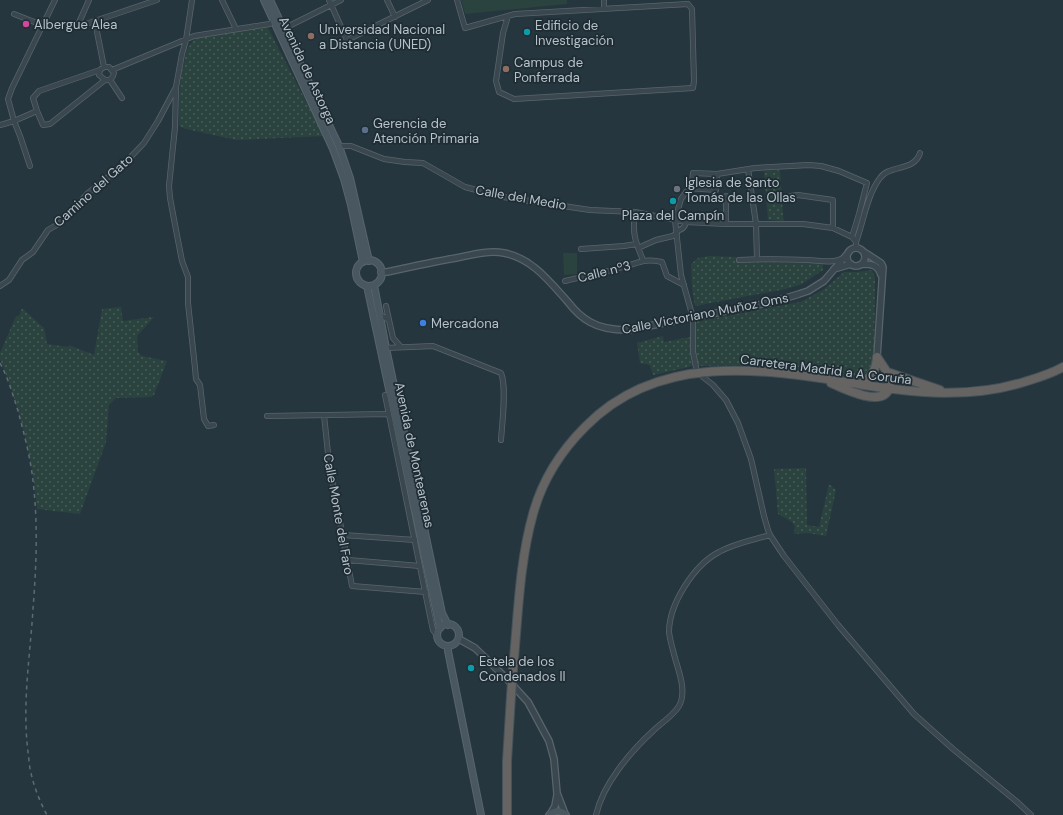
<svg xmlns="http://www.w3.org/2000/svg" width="1063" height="815" viewBox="0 0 1063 815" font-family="'DM Sans',sans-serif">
  <defs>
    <pattern id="grass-dots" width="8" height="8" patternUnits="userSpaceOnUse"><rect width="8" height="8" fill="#2b433e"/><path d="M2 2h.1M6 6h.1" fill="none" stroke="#485c59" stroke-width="1.8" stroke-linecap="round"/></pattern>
  </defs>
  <rect width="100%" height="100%" fill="#26363e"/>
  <path fill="url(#grass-dots)" d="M267,26L324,136L237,140L186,129L179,126V94L181,76L187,49L195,38Z
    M780,170L783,216L784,221L768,220L764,171Z
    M710,256L736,257L737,262L823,263V270L802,284L786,289L695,306L692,288L691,264L698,258Z
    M872,270L875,278L874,363L864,379L835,378L826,373L767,365L698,366L694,347V322L800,302L823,290L844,272H858Z
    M121,307L123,321L154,317L137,336L138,352L142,356L167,361L154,395L151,397L116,398L109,405L106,442L80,514L37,509C32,454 20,410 0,359V353L16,316H19L22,308L44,328L47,344L68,347L69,345L94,355L102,309Z
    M663,336L664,342L690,337L693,366L653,375L650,365L640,363L637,343Z
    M806,468L807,525L819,527L829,484L836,490L826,536L808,533L794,534L795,527L792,522L778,514L774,469Z"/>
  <path fill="#2b433e" d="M461,0H567V4L465,14Z
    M563,253H577V274L564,275Z"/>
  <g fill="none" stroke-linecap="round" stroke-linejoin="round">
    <g stroke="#58656c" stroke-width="6">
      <path id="minor" d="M192,0L186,40L182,54L176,87L175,127L169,186L170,198L176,230L182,261L188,277V303L195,368L196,379L200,385L204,419L208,426L214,425
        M222,0L236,29
        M329,0L347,40L428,0
        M387,0L395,17
        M457,0L465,28L515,14L688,4L692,9L694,81L693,88L514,99L499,92L496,81L503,33L508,16
        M604,0V9
        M14,14L42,25L77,27L157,0
        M95,22L104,67
        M77,27L89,0
        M283,29L341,0
        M100,70L39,91L33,98L37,111L43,125L50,124L105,80C110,81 113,78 114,73L109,67H104L100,70L99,75L105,80
        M112,70L194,36L263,25L270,24L273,21
        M110,80L122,98
        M0,125L14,121L37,111
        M339,146H351L384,159L405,162L423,163L465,187L503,197L590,210L635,212L686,222L726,224H803L833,228L852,237
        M30,166L20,136L14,121L8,99L12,88L55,0
        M748,169L756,224L757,259
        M717,174L755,168L809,165L821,166L839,171L867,183L859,214L852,237L856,242
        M689,188L716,190L717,174L693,173L692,184L681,199L675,220L681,275L693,318V352L696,367
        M726,196V224
        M791,196L798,195L833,200V228
        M635,212C632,233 635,241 643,260
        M677,231C682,229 685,228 686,222
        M638,248L656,240L673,236L677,233
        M856,248V242C863,223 867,195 880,178C890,164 914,172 920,153
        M581,249L624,246L636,244
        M739,260C762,259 784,259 807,260C818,260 831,264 841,259
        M565,281C584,276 603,273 623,267C639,263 644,258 662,262L667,276L684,285
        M0,286L9,280L22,260L33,252L48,230L60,223L88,193L122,166L144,143L158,121L175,89
        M386,306L389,320
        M380,315L389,320L393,338L401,347
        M386,348L433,346L501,373C507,387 502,424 501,440
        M703,377L713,385L726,400L738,423L751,459L764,516L768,530L770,535L784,556L838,625L914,714L953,749L1016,801L1031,815
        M385,395L430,616L433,630L438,637
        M324,415L329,463L352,586L426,592
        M267,416L388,414
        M343,535L415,540
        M348,560L420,566
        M596,815C603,784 630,752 653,731C661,723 673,716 679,706C687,692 679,672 675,658C673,650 670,641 669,632C669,604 694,565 719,552C735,543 753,540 770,535"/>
    </g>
    <g stroke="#58656c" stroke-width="8">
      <path id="tertiary" d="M847 257a9 9 0 1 1 18 0a9 9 0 1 1-18 0Z
        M864,252L881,263L883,267L877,357
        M862,264C872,264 878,265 881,275
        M834,269L851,264
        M381,272H387C410,267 433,262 456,258C471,255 488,250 504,253C532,258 550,282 568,302C574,310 581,317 590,322C602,329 615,330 628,330L773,302L799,294L808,291L824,281L849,252
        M459,639L475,648L508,680L528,702L549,741L554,759L557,793L565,814
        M551,813L555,806L557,795"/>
    </g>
    <g stroke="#58656c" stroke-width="8">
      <path id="secondary" d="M264,0L333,149L344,179L351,205L363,262
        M270,0L339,146L350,178L369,261
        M356 273a13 13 0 1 1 26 0a13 13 0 1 1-26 0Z
        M374,285L386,348L442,613L448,625
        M367,286L440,628
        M437 635a11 11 0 1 1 22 0a11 11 0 1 1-22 0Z
        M448,646V651L481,815
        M549,815C555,810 561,810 566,815"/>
    </g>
    <g stroke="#455259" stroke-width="10">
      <path id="trunk" d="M877,357L887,372L940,390
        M831,383C844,389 883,408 889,388C890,383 888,377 887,372
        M860,384C872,378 876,370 877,357
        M513,669C518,618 519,564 533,514C542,481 561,451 585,427C659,351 764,369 858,384C914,393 969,399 1024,382C1037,378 1051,374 1063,367
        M507,815V761L511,696"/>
    </g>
    <use href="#minor" stroke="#3a474e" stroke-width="4.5"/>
    <use href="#tertiary" stroke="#3a474e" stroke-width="5.5"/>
    <use href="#secondary" stroke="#495760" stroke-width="6"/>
    <use href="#trunk" stroke="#666463" stroke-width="8"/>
    <path stroke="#5d6c74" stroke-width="1.5" stroke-dasharray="4 4" stroke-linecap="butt" d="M0,363C8,378 13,395 18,411C25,437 32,464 34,491C38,530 36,570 33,609C30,657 22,704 28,752C29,758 29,766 31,773C34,787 40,802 47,815"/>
    <g stroke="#455259" stroke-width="10" stroke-linecap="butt">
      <path id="trunk-bridge" d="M511,696L513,669"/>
    </g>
    <use href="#trunk-bridge" stroke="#666463" stroke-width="8"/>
  </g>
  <circle fill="#d1479c" stroke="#1f2c33" stroke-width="1.5" cx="26" cy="24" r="4"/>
  <g fill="#0f9aa8" stroke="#1f2c33" stroke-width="1.5">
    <circle cx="527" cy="32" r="4"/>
    <circle cx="673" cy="201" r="4"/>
    <circle cx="471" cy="668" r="4"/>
  </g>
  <g fill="#8d6e63" stroke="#1f2c33" stroke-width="1.5">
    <circle cx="311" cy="36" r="4"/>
    <circle cx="506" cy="69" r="4"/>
  </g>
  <circle fill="#5c6f8a" stroke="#1f2c33" stroke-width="1.5" cx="365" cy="130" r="4"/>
  <circle fill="#6b7280" stroke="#1f2c33" stroke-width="1.5" cx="677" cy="189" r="4"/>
  <circle fill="#3f7fe0" stroke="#1f2c33" stroke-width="1.5" cx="423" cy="323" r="4"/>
  <g text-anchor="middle" stroke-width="3.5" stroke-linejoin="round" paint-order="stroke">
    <g font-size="13" fill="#b6c2c9" stroke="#1f2c33" text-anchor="start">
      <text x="34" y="29">Albergue Alea</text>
      <text x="535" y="30">Edificio de<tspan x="535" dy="15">Investigación</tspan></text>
      <text x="319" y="34">Universidad Nacional<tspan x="319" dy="15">a Distancia (UNED)</tspan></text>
      <text x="514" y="67">Campus de<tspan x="514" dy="15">Ponferrada</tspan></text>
      <text x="373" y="128">Gerencia de<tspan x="373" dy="15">Atención Primaria</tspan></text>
      <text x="685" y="187">Iglesia de Santo<tspan x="685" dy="15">Tomás de las Ollas</tspan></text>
      <text x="673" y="220" text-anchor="middle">Plaza del Campín</text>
      <text x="431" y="328">Mercadona</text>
      <text x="479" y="666">Estela de los<tspan x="479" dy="15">Condenados II</tspan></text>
    </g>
    <g font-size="13" fill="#b6c2c9" stroke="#1f2c33">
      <text transform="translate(308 70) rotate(65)" y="5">Avenida de Astorga</text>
      <text transform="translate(93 190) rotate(-42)" y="5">Camino del Gato</text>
      <text transform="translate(521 197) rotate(10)" y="5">Calle del Medio</text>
      <text transform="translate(604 271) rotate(-14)" y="5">Calle nº3</text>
      <text transform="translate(705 313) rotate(-11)" y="5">Calle Victoriano Muñoz Oms</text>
      <text transform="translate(826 369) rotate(7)" y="5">Carretera Madrid a A Coruña</text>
      <text transform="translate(415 455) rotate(78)" y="5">Avenida de Montearenas</text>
      <text transform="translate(339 514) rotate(80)" y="5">Calle Monte del Faro</text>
    </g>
  </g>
</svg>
